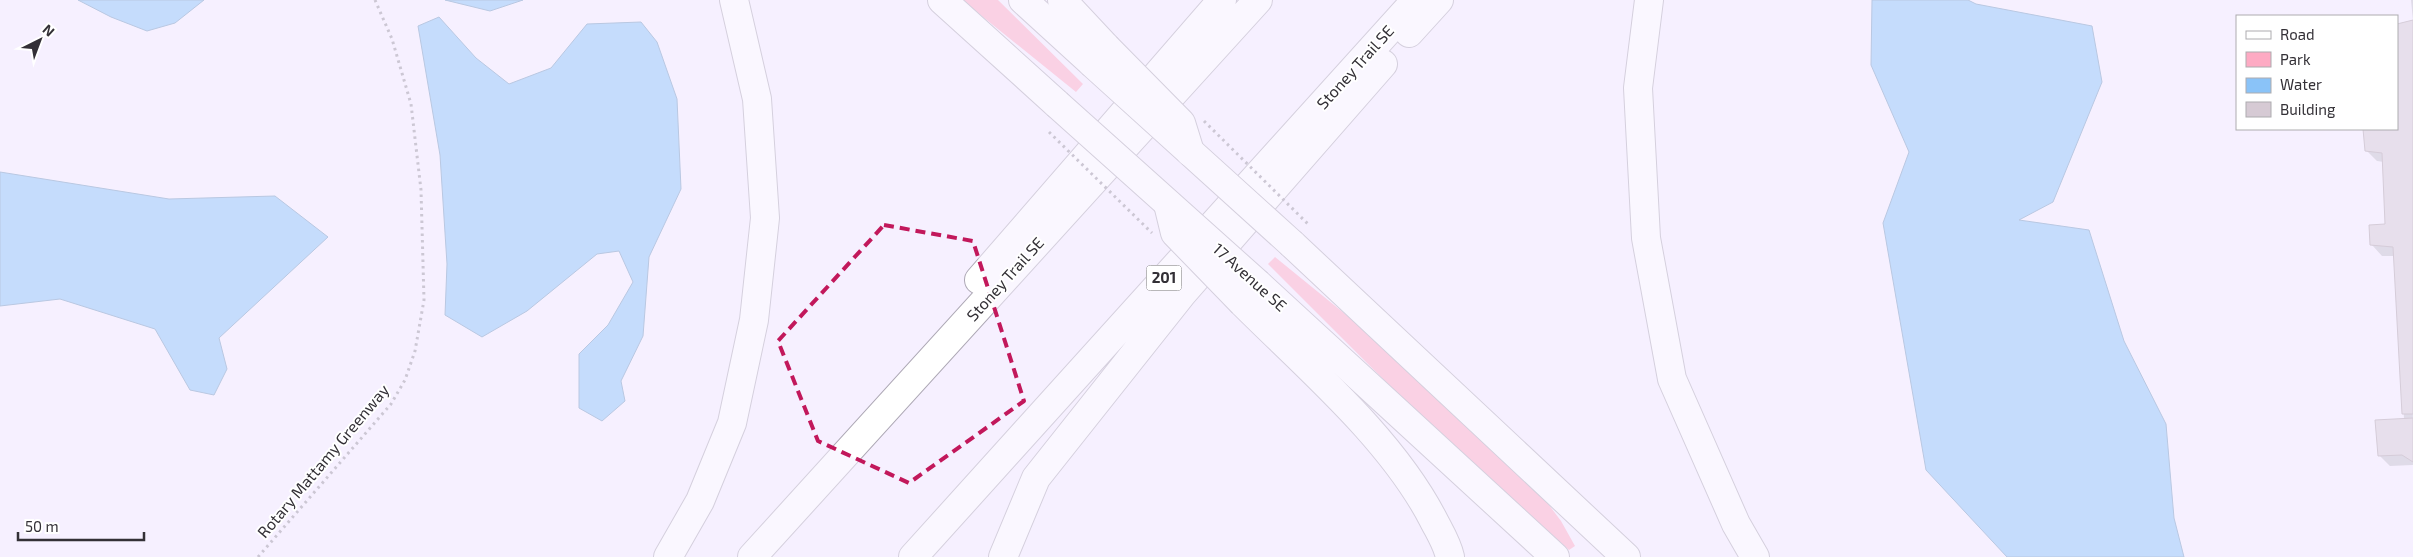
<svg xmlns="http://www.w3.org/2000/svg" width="2413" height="557" viewBox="0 0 2413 557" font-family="'Exo 2',sans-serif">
  <rect width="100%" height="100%" fill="#f6f0ff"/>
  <path fill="#feaac3" d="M962,0H998L1083,84L1076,92Z
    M1275,257L1398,357L1537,489L1561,521L1575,546L1569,550L1409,405L1268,264Z"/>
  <path fill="#8ac3f8" stroke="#7097be" d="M78,0H204L175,23L147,31L111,17Z
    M445,0H523L490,11Z
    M1872,0H1968L1976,4L2092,26L2102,82L2053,202L2019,220L2089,230L2124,341L2166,424L2174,518L2184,557H2007L1926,470L1883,223L1909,152L1871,65Z
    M439,17L476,58L509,84L551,68L587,24L641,22L657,42L677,99L681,189L649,257L643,336L621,381L625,401L602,421L579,408V354L608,325L633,282L619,251L597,254L527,311L482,337L445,315L447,264L440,155L418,26Z
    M0,172L169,199L275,196L328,237L219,338L227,369L214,395L190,390L155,329L60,299L0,306Z"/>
  <path fill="#0003" d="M2411,0H2413V465L2390,466L2379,455L2404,419L2395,256H2382L2372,245L2386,225L2384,162L2377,161L2366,150L2365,129H2397V25L2413,21Z"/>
  <path fill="#d6cad4" stroke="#ada0aa" d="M2413,20V414H2402L2393,247L2370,245L2369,225L2385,224L2382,153L2365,151L2363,129H2397V24Z
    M2413,418V462L2402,455L2378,456L2375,420Z"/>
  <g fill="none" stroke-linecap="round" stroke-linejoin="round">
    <g stroke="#ada8b5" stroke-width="30">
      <path id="secondary" d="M942,0L1057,104
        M1023,0L1092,63
        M1292,244L1626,557
        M1258,284L1555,557"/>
    </g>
    <g stroke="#ada8b5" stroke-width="30">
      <path id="motorway" d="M1062,0L1106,47
        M1649,0L1638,88L1646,238L1672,379L1736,524L1755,557
        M1409,33L1439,0
        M979,280L1222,0
        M1243,303C1308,368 1391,438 1433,519C1439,531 1447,543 1450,557
        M668,557L700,501L732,423L754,320L765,218L757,99L734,0
        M752,557L1258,0
        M913,557L1416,0
        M1003,557L1036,478L1182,294L1383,64"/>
    </g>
    <path stroke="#9a95a0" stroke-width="3" stroke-dasharray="2.5 4" stroke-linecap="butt" d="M258,557L391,404L405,380L415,351L424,300L421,190L411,104L392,39L375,0"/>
    <use href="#secondary" stroke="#fff" stroke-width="28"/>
    <use href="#motorway" stroke="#fff" stroke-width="28"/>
    <g stroke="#ada8b5" stroke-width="30" stroke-linecap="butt">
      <path id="secondary-bridge" d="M1092,63L1292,244
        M1057,104L1258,284"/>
    </g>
    <g stroke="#ada8b5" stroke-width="30" stroke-linecap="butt">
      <path id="motorway-bridge" d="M1106,47L1181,123L1190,152
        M1168,204L1175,233L1243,303"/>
    </g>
    <path stroke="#9a95a0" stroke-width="3" stroke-dasharray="2.5 4" stroke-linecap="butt" d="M1204,121L1310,226
      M1049,132L1152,233"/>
    <use href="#secondary-bridge" stroke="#fff" stroke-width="28"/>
    <use href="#motorway-bridge" stroke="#fff" stroke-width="28"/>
  </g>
  <path d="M0 0H2413V557H0ZM884,225L973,241L1024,401L909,483L818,441L778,341Z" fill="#f6f0ff" fill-opacity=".55" fill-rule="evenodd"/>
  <path fill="none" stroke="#c2185b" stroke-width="4" stroke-dasharray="10 6" stroke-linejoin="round" d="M884,225L973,241L1024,401L909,483L818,441L778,341Z"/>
  <g text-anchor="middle" stroke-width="4" stroke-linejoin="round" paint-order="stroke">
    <rect fill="#fff" stroke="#706e72" stroke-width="1" x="1146.5" y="265.5" width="35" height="25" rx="4"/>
    <g font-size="15" font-weight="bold" fill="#333036">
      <text x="1164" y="283">201</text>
    </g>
    <g font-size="16" fill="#333036" stroke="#fff">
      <text transform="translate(1355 67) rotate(-48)" y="6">Stoney Trail SE</text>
      <text transform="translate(1250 277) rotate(42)" y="6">17 Avenue SE</text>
      <text transform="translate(1005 279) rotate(-48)" y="6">Stoney Trail SE</text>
      <text transform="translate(323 461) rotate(-50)" y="6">Rotary Mattamy Greenway</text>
    </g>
  </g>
  <rect x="2236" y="15" width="162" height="115" fill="#ffffff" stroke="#adacaf"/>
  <rect x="2246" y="31" width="25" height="8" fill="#ffffff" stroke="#adacaf"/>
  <text x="2280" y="40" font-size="15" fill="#333036">Road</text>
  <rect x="2246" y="52" width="25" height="15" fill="#feaac3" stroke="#adacaf"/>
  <text x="2280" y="65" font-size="15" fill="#333036">Park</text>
  <rect x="2246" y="78" width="25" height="15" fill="#8ac3f8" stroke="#adacaf"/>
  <text x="2280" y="90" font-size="15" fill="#333036">Water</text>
  <rect x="2246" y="102" width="25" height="15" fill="#d6cad4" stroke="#adacaf"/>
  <text x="2280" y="115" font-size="15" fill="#333036">Building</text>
  <g transform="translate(40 40) rotate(42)" stroke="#ffffff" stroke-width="4" paint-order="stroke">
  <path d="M0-4L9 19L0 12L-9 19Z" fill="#333036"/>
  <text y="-8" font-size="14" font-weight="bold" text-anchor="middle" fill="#333036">N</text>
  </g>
  <path d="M18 532v8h126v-8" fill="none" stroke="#333036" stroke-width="2.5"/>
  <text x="25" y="532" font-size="15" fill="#333036" stroke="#ffffff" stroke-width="4" paint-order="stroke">50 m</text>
</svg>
